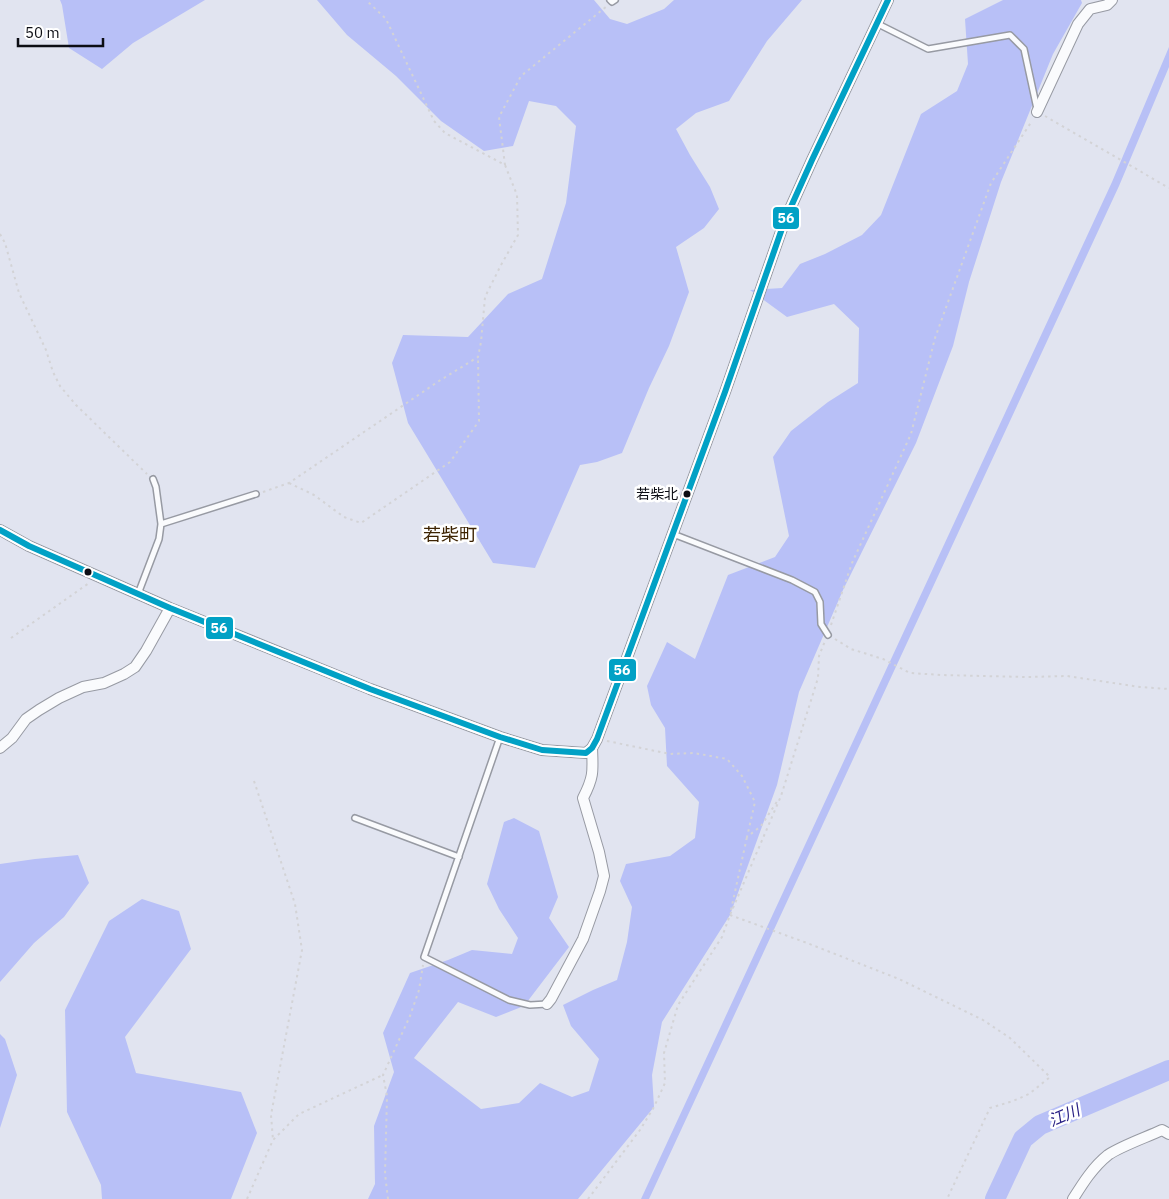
<svg xmlns="http://www.w3.org/2000/svg" width="1169" height="1199" viewBox="0 0 1169 1199" font-family="'IBM Plex Sans','Noto Sans JP',sans-serif">
  <rect width="100%" height="100%" fill="#e1e4f0"/>
  <path fill="#b8c0f7" d="M60,0H205L133,43L102,69L69,48L62,5Z
    M317,0H594L610,19L627,24L664,9L674,0H802L767,41L729,101L696,113L676,129L690,155L710,187L719,209L704,228L676,247L689,292L669,346L649,388L622,453L597,462L580,465L535,568L493,563L408,423L392,363L403,335L468,337L508,294L542,279L566,203L576,126L556,106L529,101L513,146L484,151L441,121L396,76L347,35Z
    M1003,0H1081L1082,3L1053,54L1001,182L969,282L953,346L916,443L843,590L799,692L777,785L730,915L662,1022L652,1075L654,1107L578,1199H368L375,1184L374,1126L394,1072L383,1033L410,973L448,960L472,950L512,954L518,938L499,909L487,884L504,822L514,818L539,831L558,897L549,918L569,947L524,1006L496,1017L458,1002L414,1058L481,1109L519,1103L540,1083L572,1097L589,1091L599,1059L571,1026L563,1005L593,990L617,980L627,942L632,907L620,881L626,864L670,856L695,838L699,802L667,766L665,728L651,705L647,686L667,642L695,659L728,575L775,557L789,536L773,457L791,431L828,402L858,383L859,328L834,304L787,317L750,290L782,288L800,264L825,254L862,235L881,215L921,114L957,91L968,64L965,19Z
    M78,855L89,883L64,917L34,943L0,982V864L35,859Z
    M142,899L179,911L191,949L125,1037L136,1073L241,1092L257,1133L231,1199H102L101,1185L67,1112L65,1010L109,921Z
    M0,1034L5,1039L17,1075L0,1128Z"/>
  <path fill="#b8c0f6" d="M1169,47V67L1119,186L649,1199H641L1112,182Z"/>
  <g fill="none" stroke-linecap="round" stroke-linejoin="round">
    <path stroke="#b8c0f6" stroke-width="20" d="M995,1199L1023,1139L1040,1125L1169,1070"/>
    <g stroke="#979aa3" stroke-width="8">
      <path id="lane" d="M610,0L612,2L615,0
        M878,24L928,49L1010,35L1024,49L1037,109
        M161,524L256,494
        M673,534L792,580L815,592L820,602L821,624L828,635
        M138,594L159,539L161,524L156,487L153,479
        M500,737L424,957L509,1000L530,1005L547,1004
        M355,818L459,857"/>
    </g>
    <g stroke="#979aa3" stroke-width="12">
      <path id="street" d="M1037,112L1078,24L1090,9L1107,5L1112,0
        M0,530L29,546L170,608L370,689L500,737L542,750L586,753L592,748L597,739L725,392L785,220L812,160L888,0
        M0,748L12,738L26,719L39,710L59,698L83,687L104,683L124,674L135,667L146,651L170,608
        M547,1004L551,999L583,939L600,891L604,876L599,852L583,798C594,777 593,771 592,748
        M1073,1199C1083,1183 1093,1167 1108,1155C1121,1146 1147,1137 1162,1130L1169,1134"/>
    </g>
    <path stroke="#d3d3d6" stroke-width="2" stroke-dasharray="2.5 4" stroke-linecap="butt" d="M1045,116L1169,188
      M505,165L499,117L521,76L607,6
      M0,234L5,243L19,293L46,350L53,372L60,386L76,405L147,474
      M289,483L314,495L344,517L361,523L450,462L479,421L478,357
      M263,492L289,483L439,381L478,357L481,342L485,297L501,265L518,235L517,195L505,165L445,133L434,121L386,19L366,0
      M831,625L852,563L911,434L935,338L991,183L1032,121
      M11,638L89,583
      M835,639L851,649L883,659L910,673L941,675L1027,677L1067,676L1140,687L1169,689
      M607,741L670,754L694,753L727,759L742,776L755,802L747,837L761,826L778,800
      M254,781L295,904L302,950L271,1115L273,1140
      M731,910L747,837
      M730,915L807,943L899,979L983,1020L1010,1038L1050,1077L1029,1094L1013,1101L990,1108L947,1199
      M247,1199L273,1140L299,1114L383,1075
      M388,1199L385,1174L387,1096L383,1075L410,1016L419,990L423,965
      M588,1199L640,1130L654,1107L665,1083L664,1053L678,1005L722,937L730,915L781,796L818,678L819,656L825,641"/>
    <use href="#lane" stroke="#fafbfd" stroke-width="5"/>
    <use href="#street" stroke="#fafbfd" stroke-width="10"/>
    <g stroke="#fff" stroke-width="10">
      <path id="bus-1" d="M0,530L29,546L170,608L370,689L500,737L542,750L586,753L592,748L597,739L725,392L785,220L812,160L888,0"/>
    </g>
    <use href="#bus-1" stroke="#01a1c5" stroke-width="6"/>
  </g>
  <g fill="#0c0d14" stroke="#fff" stroke-width="2">
    <circle cx="687" cy="494" r="4.5"/>
    <circle cx="88" cy="572" r="4.5"/>
  </g>
  <g text-anchor="middle" stroke-width="5" stroke-linejoin="round" paint-order="stroke">
    <g font-size="14" fill="#0c0d14" stroke="#fff" text-anchor="end">
      <text x="678" y="499">若柴北</text>
    </g>
    <g font-size="16" font-style="italic" fill="#282084" stroke="#fff">
      <text transform="translate(1064 1115) rotate(-23)" y="6">江川</text>
    </g>
    <g font-size="18" fill="#3d2302" stroke="#fff">
      <text x="450" y="541">若柴町</text>
    </g>
  </g>
  <g stroke="#fff" stroke-width="2">
    <rect x="772" y="206" width="28" height="24" rx="5" fill="#01a1c5"/>
    <rect x="205" y="616" width="29" height="24" rx="5" fill="#01a1c5"/>
    <rect x="608" y="658" width="29" height="24" rx="5" fill="#01a1c5"/>
  </g>
  <g font-size="14" text-anchor="middle" font-weight="bold" fill="#fff">
    <text x="786" y="223">56</text>
    <text x="219" y="633">56</text>
    <text x="622" y="675">56</text>
  </g>
  <path d="M18 38v8h85v-8" fill="none" stroke="#0c0d14" stroke-width="2.5"/>
  <text x="25" y="38" font-size="15" fill="#0c0d14" stroke="#ffffff" stroke-width="4" paint-order="stroke">50 m</text>
</svg>
